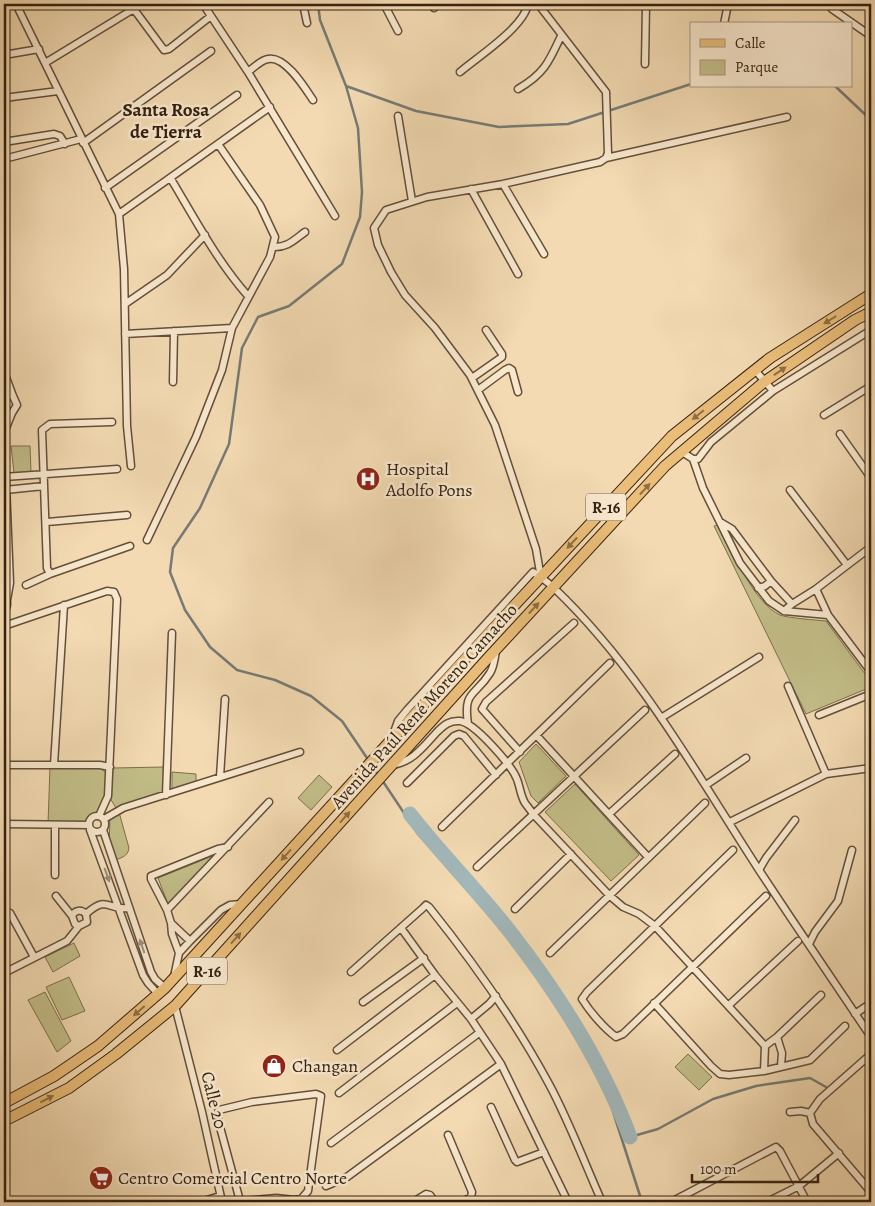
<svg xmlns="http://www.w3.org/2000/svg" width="875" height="1206" viewBox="0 0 875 1206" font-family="Alegreya,serif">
  <rect width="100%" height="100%" fill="#f3dab2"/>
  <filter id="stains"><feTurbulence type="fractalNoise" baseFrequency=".004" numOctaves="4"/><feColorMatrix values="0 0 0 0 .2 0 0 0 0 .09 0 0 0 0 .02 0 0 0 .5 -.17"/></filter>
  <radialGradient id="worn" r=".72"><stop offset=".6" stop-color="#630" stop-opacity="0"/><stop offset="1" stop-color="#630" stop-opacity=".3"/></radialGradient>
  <path fill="#c2bd88" stroke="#7b6f4c" d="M11,446H30L31,472L14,473Z
    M719,525C730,549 755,604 780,615C788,618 816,620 826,621L871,682V687L806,714L714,526Z
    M536,744L566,776L538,803L531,796L519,762Z
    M50,767H99L108,774L106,795L98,814C92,815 89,817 87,824H48Z
    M165,767L164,795L121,809L116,808L110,798L113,768Z
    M172,772L196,774V782L172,789Z
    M319,775L332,787L311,810L298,798Z
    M575,784L639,855L611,881L545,812Z
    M119,812L129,848C128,857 120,858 113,861L109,849L110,817Z
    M215,855L168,904L158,878Z
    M74,943L80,956L53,972L45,957Z
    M69,977L85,1011L62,1020L46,987Z
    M45,992L71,1041L57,1052L28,1000Z
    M688,1054L712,1077L699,1090L675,1067Z"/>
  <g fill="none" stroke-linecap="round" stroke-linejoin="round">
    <path stroke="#767b76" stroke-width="2.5" d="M318,4L320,20L346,86L358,128L362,192L360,217L342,264L289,306L258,317L242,348L229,444L200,508L173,548L170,572L185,610L210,647L237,670L275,680L311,696L342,721L369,761
      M346,86L416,111L499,127L568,124L691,84
      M835,86L871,120
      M372,766L379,776
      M382,780L418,834L506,934L554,999L607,1093L642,1202
      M630,1137L658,1129L713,1099L756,1086L810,1078L826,1087"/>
    <path stroke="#a2b7b9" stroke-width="15" d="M410,814C442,855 479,892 511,933C560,996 602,1062 630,1137"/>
    <g stroke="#644f39" stroke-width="9">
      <path id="street" d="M16,4L119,214L124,269L127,426L131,466
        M203,4L248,72L335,216
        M303,4L307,23
        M384,4L398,31
        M431,4L434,8
        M538,4L606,92L608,153L606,158
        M828,4L832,9L871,36
        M724,24L728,4
        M4,55L39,49
        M45,63L132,10L136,12L164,50L169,49L211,16
        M645,64L646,4
        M248,72C253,68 261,60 268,59C285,55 305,88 313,100
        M460,72C479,56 524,27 528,4
        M518,89C544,74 549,62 561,36
        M4,98L58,91
        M398,116L412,201
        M4,142L54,134L60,136L65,144
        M83,143L211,51
        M4,159L81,139
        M171,179C195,219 217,261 248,296
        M503,184L544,254
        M105,188L237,95
        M471,189L518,274
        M119,214L270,107
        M273,247C287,248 294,240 305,232
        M125,304L167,275L205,235
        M125,334L232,328
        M755,370L773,391
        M4,372L13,396
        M472,378L502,357V354L486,330
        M173,382L174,331
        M478,390L505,370L509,368L512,370L518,392
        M4,393L13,396L17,405L12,413L4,415
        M824,415L871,386
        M4,433L12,413
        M840,434L871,478
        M4,436L10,583L7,600
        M682,452L693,459H698L711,442L773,391L871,330
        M693,459L703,488L740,563L769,601L784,611L828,615
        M4,477L117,469
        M5,490L44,486
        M790,490L847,565
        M47,522L127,515
        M722,523L732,529L771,581L792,604
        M147,540L196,437L222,370L232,328L270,257L275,237L260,205L218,144
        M50,574L47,568L42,430L50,424L112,422
        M541,578L536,549L495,425L470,375L435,328L405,295L391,272L378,245L374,228L386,210L427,197L503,184L600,162L606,158L787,117
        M26,585L50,574L130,546
        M758,588L765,586L771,581
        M816,589L828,615L871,672
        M4,593C7,600 9,605 4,612
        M784,611L792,604L816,589L871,547
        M4,626L107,591L114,592L117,599L108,796L99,816
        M788,686L826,774
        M819,715L871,694
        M661,718L759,657
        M468,724C463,690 475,697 490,673C494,667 495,657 496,650
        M393,735L398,721L407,710L533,572C540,577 548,582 554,588C639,669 696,773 759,870C796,926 834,982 871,1037
        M537,736L648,857
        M520,752L482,709L486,702L574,623
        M4,765H100L110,767
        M54,765L64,605
        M392,765C413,762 424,746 437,732C444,725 450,720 460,721C475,723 510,764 516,777C520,785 520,795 525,803C528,807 531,811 534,815L609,895L623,907L639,914L655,926L765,1046L764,1071
        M220,777L225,699
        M407,783L454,736L459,734L464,736L496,775
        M706,785L746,758
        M166,795L172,633
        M609,814L675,754
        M89 824a8 8 0 1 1 16 0a8 8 0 1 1-16 0Z
        M104,819L123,808L300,752
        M730,822L826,774L871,768
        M4,824L89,825
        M442,827L610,663
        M90,830L143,975L148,983L158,994
        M103,830L151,972L155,979L165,988
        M733,850L587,992L582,999C590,1012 604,1028 616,1037L623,1034L766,896
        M477,867L645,710
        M759,870L766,858L795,820
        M55,875V825
        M56,896L72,916L75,924L79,926
        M515,909L571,854
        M167,910L269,802
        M10,913L34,957
        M86,914C108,894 107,911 129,908
        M72,916C75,910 81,909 86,914
        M171,923L190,941
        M401,928L435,975L471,1019L501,1064L568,1202
        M809,944L815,932L838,901L852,850
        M179,953L172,934L171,923L167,910L151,879V876L218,849L228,847
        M550,953L705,803
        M351,972L423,908L426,905L429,907C474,963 515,1021 549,1084C569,1121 585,1164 602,1202
        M4,973L67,941L79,926L87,922L86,914
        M174,977L179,953L190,941L221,910L230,905L241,904
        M363,1002L424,958
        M654,1003L711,1066L720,1074L729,1075L764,1071L810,1060L845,1026
        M729,1005L798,941
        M175,1006L202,1112L222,1202
        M855,1014L871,1003
        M471,1019L489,1004L496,996
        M777,1037L782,1053L781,1066
        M765,1046L777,1037L821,995
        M337,1050L435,975
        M871,1054L820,1099L810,1113L813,1124L871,1192
        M339,1093L457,1003
        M491,1107L515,1160L517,1162L544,1152
        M790,1112L801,1111L810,1113
        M448,1135L472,1192L471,1197L462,1202
        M331,1143L479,1033
        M326,1186L347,1177L501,1064
        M673,1201L776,1147L780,1151L807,1202
        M200,1202L220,1196
        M233,1202L276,1198L294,1200L302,1198L308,1191L321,1096L316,1094L252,1102L219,1110L217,1116L240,1201
        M413,1202L426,1194L430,1195L435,1202
        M767,1202L799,1186L839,1153"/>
    </g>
    <g stroke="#342111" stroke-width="12">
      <path id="primary" d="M4,1103L54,1076L98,1046L165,988L485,637L672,436L770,358L871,294
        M4,1121L69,1088L116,1054L175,1006L488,658L665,466L764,382L855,320L871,312"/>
    </g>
    <use href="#street" stroke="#f7e7cd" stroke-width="6"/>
    <use href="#primary" stroke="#eabd79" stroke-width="10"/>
  </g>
  <defs><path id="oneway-solid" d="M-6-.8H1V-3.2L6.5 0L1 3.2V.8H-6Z" transform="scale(1.25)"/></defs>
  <g fill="#8f6f45">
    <use href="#oneway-solid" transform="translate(830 320) rotate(148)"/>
    <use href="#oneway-solid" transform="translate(780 371) rotate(-34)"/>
    <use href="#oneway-solid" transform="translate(698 415) rotate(141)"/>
    <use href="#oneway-solid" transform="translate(645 489) rotate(-47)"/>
    <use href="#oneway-solid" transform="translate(572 543) rotate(133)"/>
    <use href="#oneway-solid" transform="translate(534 608) rotate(-47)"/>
    <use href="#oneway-solid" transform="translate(345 817) rotate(-48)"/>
    <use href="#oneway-solid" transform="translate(286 855) rotate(132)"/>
    <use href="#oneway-solid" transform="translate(236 938) rotate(-48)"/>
    <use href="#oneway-solid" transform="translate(139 1011) rotate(139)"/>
    <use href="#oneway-solid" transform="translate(47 1099) rotate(-27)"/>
  </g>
  <g fill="#9f8e78">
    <use href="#oneway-solid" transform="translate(107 875) rotate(70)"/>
    <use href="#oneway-solid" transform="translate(142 946) rotate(-109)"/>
  </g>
  <defs>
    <g id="hospital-disc" transform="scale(1.25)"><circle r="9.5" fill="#8f2418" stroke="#f7e7cd"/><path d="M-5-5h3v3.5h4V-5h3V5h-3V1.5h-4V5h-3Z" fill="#fff"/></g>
    <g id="shop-disc" transform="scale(1.25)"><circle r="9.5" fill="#8f2418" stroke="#f7e7cd"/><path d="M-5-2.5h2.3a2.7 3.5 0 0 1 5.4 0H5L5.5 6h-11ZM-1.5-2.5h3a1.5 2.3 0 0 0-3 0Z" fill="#fff"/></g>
    <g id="supermarket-disc" transform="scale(1.25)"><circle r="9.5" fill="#8f2418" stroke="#f7e7cd"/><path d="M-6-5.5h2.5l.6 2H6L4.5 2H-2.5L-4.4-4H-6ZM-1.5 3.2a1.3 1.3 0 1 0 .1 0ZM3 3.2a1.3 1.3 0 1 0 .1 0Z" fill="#fff"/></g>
  </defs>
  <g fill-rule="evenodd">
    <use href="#hospital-disc" x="368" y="479"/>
    <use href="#shop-disc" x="274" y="1066"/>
    <use href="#supermarket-disc" x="101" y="1178"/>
  </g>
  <g text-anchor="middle" stroke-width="5" stroke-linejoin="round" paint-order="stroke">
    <g fill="#f7e7cd" stroke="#6e5c49" stroke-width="1">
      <rect x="586" y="493.5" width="40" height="27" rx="4"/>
      <rect x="187" y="957.5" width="40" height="27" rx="4"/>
    </g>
    <g font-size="16" font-weight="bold" fill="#342111">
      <text x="606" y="513">R-16</text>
      <text x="207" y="977">R-16</text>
    </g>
    <g font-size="18" fill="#342111" stroke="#f7e7cd" text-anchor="start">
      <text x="386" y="475">Hospital<tspan x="386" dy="21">Adolfo Pons</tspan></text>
      <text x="292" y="1072">Changan</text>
      <text x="118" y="1184">Centro Comercial Centro Norte</text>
    </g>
    <g font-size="18" fill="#342111" stroke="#f7e7cd">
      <text transform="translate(424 706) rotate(-48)" y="6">Avenida Paúl René Moreno Camacho</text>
      <text transform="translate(214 1100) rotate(76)" y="6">Calle 20</text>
    </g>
    <g font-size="19" font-weight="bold" fill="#342111" stroke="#f7e7cd">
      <text x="166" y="116">Santa Rosa<tspan x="166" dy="22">de Tierra</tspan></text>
    </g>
  </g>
  <rect width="875" height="1206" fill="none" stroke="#f3dab2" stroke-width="20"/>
  <rect x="5" y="5" width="865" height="1196" fill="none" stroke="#342111" stroke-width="2.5"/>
  <rect x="10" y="10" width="855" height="1186" fill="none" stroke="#342111"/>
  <rect x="690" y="22" width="162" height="65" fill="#f7e7cd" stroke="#a99882"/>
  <rect x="700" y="39" width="25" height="8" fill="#eabd79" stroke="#a99882"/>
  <text x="735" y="48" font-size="15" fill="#342111">Calle</text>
  <rect x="700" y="60" width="25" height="15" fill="#c2bd88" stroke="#a99882"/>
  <text x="735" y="72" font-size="15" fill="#342111">Parque</text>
  <path d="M692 1174v8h126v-8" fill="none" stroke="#342111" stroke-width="2.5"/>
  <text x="700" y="1174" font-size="15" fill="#342111" stroke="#f7e7cd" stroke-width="4" paint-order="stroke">100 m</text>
  <rect width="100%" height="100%" filter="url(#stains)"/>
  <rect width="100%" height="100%" fill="url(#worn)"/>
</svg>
